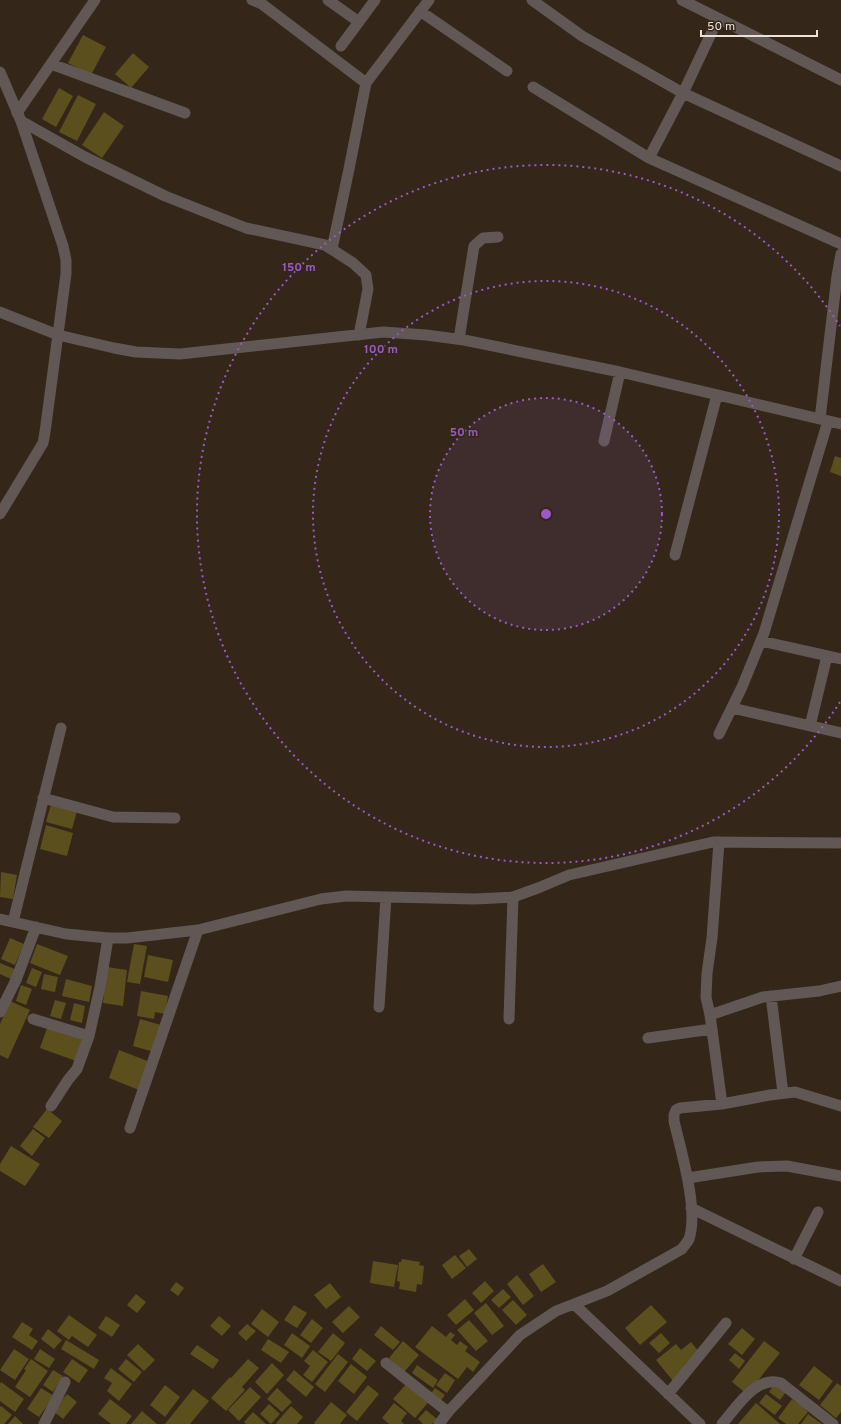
<svg xmlns="http://www.w3.org/2000/svg" width="841" height="1424" viewBox="0 0 841 1424" font-family="Overpass,sans-serif">
  <rect width="100%" height="100%" fill="#342719"/>
  <path fill="#5b4f1d" d="M83,35L106,47L91,75L68,63Z
    M133,53L149,67L131,88L115,74Z
    M59,88L73,96L56,127L42,119Z
    M78,95L96,104L77,141L59,132Z
    M104,112L124,126L102,158L82,145Z
    M835,456L841,458V476L830,472Z
    M51,804L77,811L72,829L46,822Z
    M46,825L73,833L67,856L40,849Z
    M1,872L17,875L13,899L0,897Z
    M10,938L24,944L15,965L1,959Z
    M37,944L68,956L60,975L30,963Z
    M134,944L147,946L140,984L127,982Z
    M148,955L173,960L168,982L144,977Z
    M0,963L17,970L13,980L0,974Z
    M107,967L127,970L123,1006L103,1003Z
    M32,968L42,972L36,987L26,983Z
    M44,974L58,977L55,992L41,989Z
    M66,979L92,986L89,1002L62,996Z
    M21,985L32,989L26,1005L16,1001Z
    M141,991L168,996L165,1014L155,1012L154,1019L137,1016Z
    M55,1000L66,1003L61,1019L50,1016Z
    M10,1001L30,1010L8,1059L0,1055V1024Z
    M74,1003L85,1006L82,1023L70,1020Z
    M140,1019L161,1025L154,1052L133,1046Z
    M48,1025L84,1038L76,1061L40,1048Z
    M119,1050L150,1062L139,1090L109,1078Z
    M47,1109L62,1121L49,1138L33,1127Z
    M33,1129L45,1138L32,1156L20,1146Z
    M11,1146L40,1164L25,1186L0,1171V1164Z
    M469,1249L477,1259L467,1267L459,1256Z
    M455,1255L466,1268L452,1279L442,1265Z
    M402,1259L420,1262L419,1265L424,1266L422,1285L417,1284L416,1292L399,1289L400,1282L397,1281L399,1262H401Z
    M373,1261L398,1265L394,1287L370,1283Z
    M543,1264L556,1282L541,1292L529,1274Z
    M517,1275L534,1296L523,1305L507,1284Z
    M485,1281L494,1291L481,1303L472,1293Z
    M176,1282L184,1288L178,1296L170,1290Z
    M330,1283L341,1297L326,1309L314,1295Z
    M503,1289L511,1297L499,1308L491,1300Z
    M136,1294L146,1302L137,1313L127,1305Z
    M465,1299L474,1310L456,1325L447,1315Z
    M513,1300L527,1315L516,1325L502,1310Z
    M486,1303L504,1326L492,1335L474,1313Z
    M294,1305L307,1313L297,1328L284,1320Z
    M651,1305L667,1322L640,1345L625,1328Z
    M349,1306L360,1317L343,1333L332,1322Z
    M262,1309L279,1322L268,1337L251,1324Z
    M69,1315L97,1335L88,1347L72,1336L69,1340L57,1331Z
    M106,1316L120,1325L112,1337L98,1328Z
    M219,1316L231,1326L222,1336L210,1326Z
    M312,1319L323,1328L311,1343L300,1335Z
    M469,1320L488,1341L476,1351L457,1330Z
    M22,1322L33,1329L29,1335L38,1341L32,1350L12,1337Z
    M247,1324L256,1331L246,1341L238,1333Z
    M381,1326L400,1342L393,1350L374,1335Z
    M432,1326L446,1337L450,1332L455,1335L451,1340L457,1345L460,1341L468,1347L465,1351L480,1362L473,1372L467,1367L458,1379L415,1347Z
    M742,1328L755,1339L742,1355L728,1344Z
    M48,1329L62,1340L54,1349L41,1339Z
    M292,1333L310,1346L302,1358L284,1345Z
    M333,1333L345,1343L331,1361L318,1352Z
    M661,1333L670,1343L659,1353L649,1343Z
    M268,1339L289,1352L281,1363L261,1350Z
    M66,1340L99,1360L94,1369L61,1349Z
    M403,1341L419,1355L404,1372L389,1358Z
    M764,1341L780,1353L747,1394L732,1382Z
    M691,1342L699,1352L685,1364L689,1368L673,1381L656,1360L676,1344L681,1350Z
    M138,1344L155,1360L144,1371L127,1355Z
    M197,1345L219,1360L213,1369L190,1354Z
    M360,1348L376,1361L367,1371L352,1359Z
    M14,1349L29,1359L15,1380L0,1370Z
    M40,1349L55,1359L49,1368L34,1359Z
    M313,1350L328,1362L312,1382L303,1375L310,1366L304,1361Z
    M735,1353L745,1361L739,1369L729,1360Z
    M338,1354L348,1362L325,1392L315,1384Z
    M31,1359L48,1371L30,1397L15,1387L26,1370L24,1369Z
    M72,1359L88,1370L79,1383L63,1372Z
    M126,1359L142,1372L134,1382L118,1369Z
    M248,1359L259,1368L242,1387L245,1390L226,1411L211,1398L230,1377L231,1378Z
    M272,1363L284,1375L267,1394L255,1382Z
    M351,1364L367,1377L354,1394L338,1381Z
    M417,1365L438,1380L433,1388L412,1373Z
    M814,1366L833,1381L819,1400L799,1385Z
    M111,1368L132,1384L119,1401L107,1391L112,1383L104,1378Z
    M53,1370L63,1376L53,1392L43,1385Z
    M294,1370L314,1387L306,1397L286,1380Z
    M445,1373L455,1380L447,1393L436,1385Z
    M1,1382L24,1399L15,1412L0,1401V1384Z
    M408,1382L430,1400L415,1418L393,1399Z
    M775,1383L786,1392L780,1400L769,1392Z
    M837,1383L841,1386V1412L836,1418L820,1405Z
    M165,1385L180,1397L165,1417L150,1405Z
    M368,1385L379,1394L357,1421L346,1412Z
    M250,1387L261,1397L239,1421L228,1410Z
    M41,1388L54,1396L39,1417L27,1409Z
    M277,1388L292,1402L282,1412L267,1399Z
    M435,1388L445,1395L439,1403L429,1396Z
    M193,1389L209,1401L190,1424H165Z
    M67,1394L77,1402L63,1419L53,1411Z
    M766,1394L782,1406L775,1415L759,1403Z
    M110,1399L132,1416L126,1424H111L98,1414Z
    M792,1399L796,1402L798,1399L808,1407L806,1410L808,1412L798,1424H786L778,1418Z
    M331,1402L347,1415L340,1424H315L314,1423Z
    M394,1403L407,1413L401,1421L404,1424H389L382,1418Z
    M756,1403L780,1424H738Z
    M269,1404L280,1414L271,1424L260,1414Z
    M1,1406L12,1415L4,1424H0V1407Z
    M291,1406L303,1417L297,1424H277L276,1423Z
    M426,1410L437,1419L432,1424H423L418,1419Z
    M142,1411L157,1424H131Z
    M253,1412L266,1424H246L244,1422Z
    M808,1414L822,1424H801Z
    M15,1416L23,1424H8Z"/>
  <g fill="none" stroke-linecap="round" stroke-linejoin="round">
    <path stroke="#615754" stroke-width="11" d="M252,0L262,4L366,83L429,0
      M328,0L359,22
      M532,0L582,36L683,93L841,166
      M682,0L841,80
      M420,11L507,71
      M341,46L375,0
      M51,64L185,113
      M533,87L649,158L841,244
      M17,113L95,0
      M21,121L85,157L165,196L246,228L325,245L353,263L366,275L368,289L359,335
      M649,158L683,93L718,19
      M332,249L349,169L366,83
      M0,312L58,335L114,348L136,352L180,354L383,332L426,335L464,340L620,372L841,424
      M459,339L474,246L483,238L498,237
      M820,419L837,276L841,254
      M604,441L620,372
      M675,555L717,395
      M761,641L841,659
      M732,708L841,733
      M810,726L827,656
      M719,734L742,687L764,633L828,421
      M43,798L113,817L175,818
      M719,842L712,938L707,973L706,997L710,1015L722,1104
      M0,919L66,934L108,938H127L198,930L321,899L346,896L475,899L513,897L538,888L569,875L713,842L841,843
      M13,922L61,728
      M771,996L783,1093
      M379,1007L386,897
      M0,1012L16,980L36,927
      M710,1015L763,997L819,991L841,986
      M33,1019L89,1036
      M509,1019L513,897
      M648,1038L712,1029
      M51,1106L68,1080L77,1069L89,1036L100,987L108,938
      M130,1128L198,930
      M688,1178L758,1167L787,1166L841,1176
      M691,1208L841,1281
      M794,1259L818,1212
      M574,1304L700,1424
      M386,1363L448,1412
      M668,1394L726,1323
      M44,1424L65,1382
      M439,1424L448,1412L520,1335L556,1311L607,1291L682,1249C684,1246 687,1243 689,1239C699,1210 681,1151 674,1121V1115L676,1110L680,1108L722,1104L770,1095L795,1092L841,1106
      M722,1424C737,1407 756,1375 781,1383L833,1424"/>
    <path stroke="#615754" stroke-width="11" d="M0,72L21,121L63,246L66,260V274L45,432L43,443L0,514"/>
  </g>
  <circle cx="546" cy="514" r="116" fill="#975ac6" fill-opacity=".12"/>
  <g fill="none" stroke="#975ac6" stroke-width="2" stroke-dasharray="2 4">
    <circle cx="546" cy="514" r="116"/>
    <circle cx="546" cy="514" r="233"/>
    <path d="M840 702A349 349 0 1 1 840 326"/>
  </g>
  <circle cx="546" cy="514" r="6" fill="#975ac6" stroke="#342719" stroke-width="2"/>
  <g font-size="12" text-anchor="middle" font-weight="bold" fill="#975ac6" stroke="#342719" stroke-width="3" stroke-linejoin="round" paint-order="stroke">
    <text x="299" y="271">150 m</text>
    <text x="381" y="353">100 m</text>
    <text x="464" y="436">50 m</text>
  </g>
  <path d="M701 30v6h116v-6" fill="none" stroke="#eae2d9" stroke-width="2"/>
  <text x="707" y="30" font-size="12" fill="#eae2d9" stroke="#342719" stroke-width="3" paint-order="stroke">50 m</text>
</svg>
